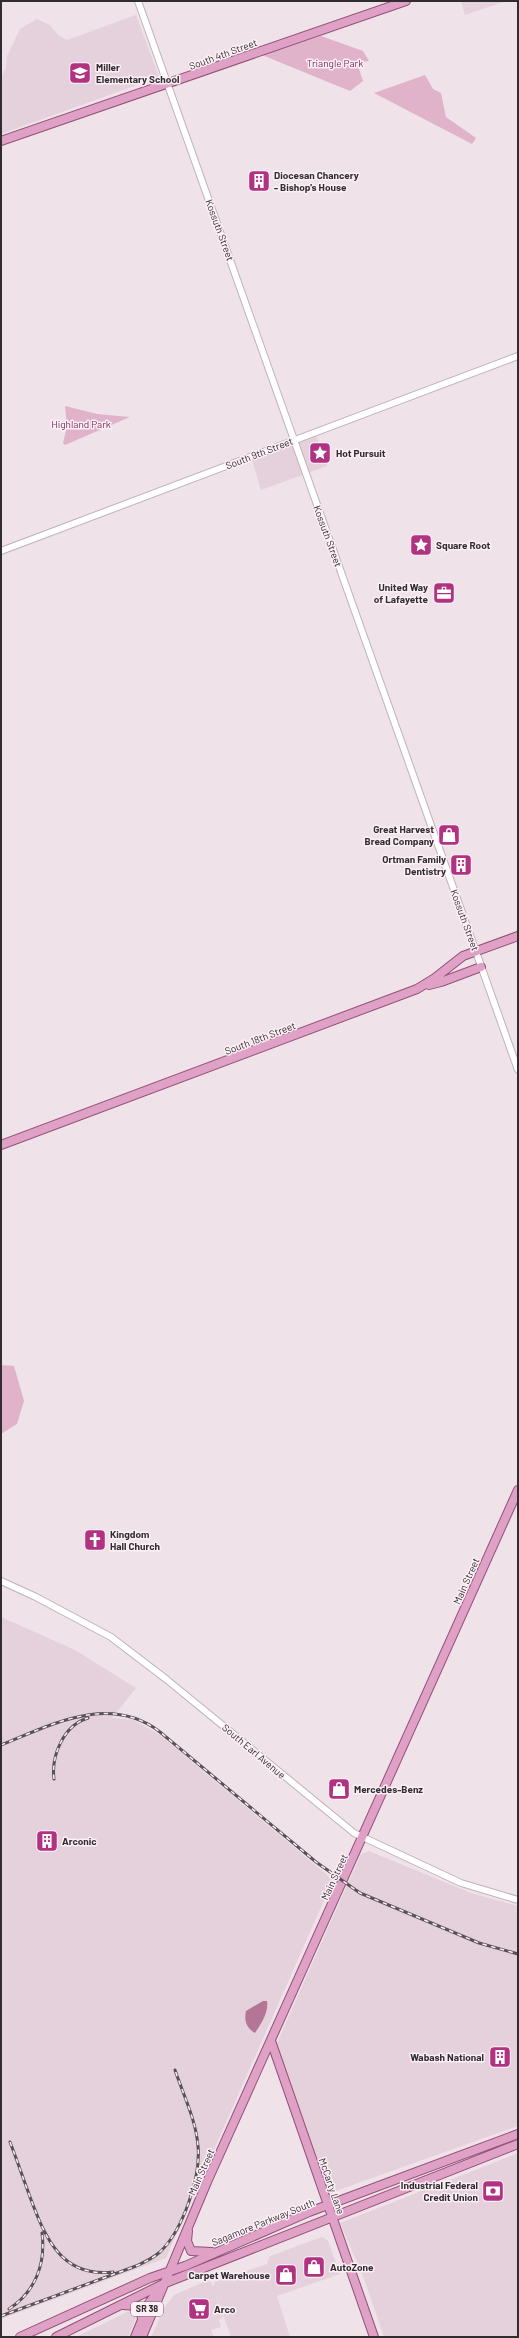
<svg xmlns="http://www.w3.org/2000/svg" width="519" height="2338" viewBox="0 0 519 2338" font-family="Barlow,sans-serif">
  <rect width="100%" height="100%" fill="#efe2e8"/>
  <path fill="#e5d1db" d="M461,1H506L465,15Z
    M136,15L159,77L1,134V77L6,68L7,56L20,29L37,19L50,25L58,35L67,40Z
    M315,432L327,466L261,490L251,456Z
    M1,1617L75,1650L136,1688L112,1718L134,1720L160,1735L333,1880L166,2258L1,2319Z
    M369,1851L471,1893L518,1906V2126L330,2193L276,2045L361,1854Z
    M518,2153V2337H384L363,2276L340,2223Z
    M322,2237L328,2241L340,2274L277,2296L290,2337H231L214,2289L223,2317L219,2320L221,2327L211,2330L214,2337H151L164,2308L174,2295L206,2281L211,2282L213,2287L215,2282L267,2264L270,2256Z
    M131,2310L138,2313L128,2337H76Z"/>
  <path fill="#e0b3ca" d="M321,36L363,51L369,61L357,63L363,81L350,91L262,55Z
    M425,75L433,89L441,93L446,117L476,138L472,144L374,93Z
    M65,406L97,414L130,417L65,445L63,443L67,427Z
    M1,1365L14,1366L24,1401L17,1424L1,1434Z"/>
  <path fill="#b47597" d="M263,2001H267C269,2012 261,2024 255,2033C246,2028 244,2020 246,2011Z"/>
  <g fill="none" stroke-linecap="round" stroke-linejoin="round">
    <g stroke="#bfb3b9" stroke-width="8">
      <path id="minor" d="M138,1L518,1070
        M1,551L518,356
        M1,1581L36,1597L111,1637L166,1679L354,1833L461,1883L518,1900"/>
    </g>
    <g stroke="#945077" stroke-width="10">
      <path id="major" d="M1,141L406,1
        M429,985L441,982L481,967
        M1,1145L417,989L435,978L463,956L518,936
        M271,2041L374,2337
        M188,2231L187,2241L191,2251L212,2252
        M123,2305L137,2306L141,2311L142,2319
        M20,2337L150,2278L185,2266L309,2212L518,2134
        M56,2337L163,2284L518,2144
        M135,2337L149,2303L159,2290
        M142,2337L207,2182L518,1490"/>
    </g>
    <use href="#minor" stroke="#fff" stroke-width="6"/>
    <use href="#major" stroke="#dfa1c5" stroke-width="8"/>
    <g stroke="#585155" stroke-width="3">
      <path id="rail" d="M1,1745C51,1725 109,1693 160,1732L316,1862L360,1893L479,1943L518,1954
        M54,1779C51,1755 64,1725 88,1718
        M10,2142C17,2160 23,2178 30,2197C45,2237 61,2278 113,2272
        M9,2309C35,2292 46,2264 42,2233
        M1,2316L136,2266C145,2262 153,2258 160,2252C183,2230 201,2177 198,2146C196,2120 183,2094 175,2070"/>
    </g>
    <use href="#rail" stroke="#fceff6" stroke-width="1.5" stroke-dasharray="4.5" stroke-linecap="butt"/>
  </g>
  <defs>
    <g id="school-square" transform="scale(1.15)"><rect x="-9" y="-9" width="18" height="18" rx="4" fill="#b03281" stroke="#fceff6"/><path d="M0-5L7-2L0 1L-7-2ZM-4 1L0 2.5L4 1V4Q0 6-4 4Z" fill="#fff"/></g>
    <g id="building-square" transform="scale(1.15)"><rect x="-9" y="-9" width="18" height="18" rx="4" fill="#b03281" stroke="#fceff6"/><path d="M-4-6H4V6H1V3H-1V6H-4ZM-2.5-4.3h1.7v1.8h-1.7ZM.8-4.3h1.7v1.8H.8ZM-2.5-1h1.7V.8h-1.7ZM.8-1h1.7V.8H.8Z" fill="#fff"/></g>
    <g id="sight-square" transform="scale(1.15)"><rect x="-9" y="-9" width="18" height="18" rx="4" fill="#b03281" stroke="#fceff6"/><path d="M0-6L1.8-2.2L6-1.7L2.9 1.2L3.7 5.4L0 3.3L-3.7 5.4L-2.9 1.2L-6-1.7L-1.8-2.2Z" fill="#fff"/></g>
    <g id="office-square" transform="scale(1.15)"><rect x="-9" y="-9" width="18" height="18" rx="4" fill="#b03281" stroke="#fceff6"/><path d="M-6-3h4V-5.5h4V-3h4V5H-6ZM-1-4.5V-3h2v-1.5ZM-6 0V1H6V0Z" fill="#fff"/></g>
    <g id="shop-square" transform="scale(1.15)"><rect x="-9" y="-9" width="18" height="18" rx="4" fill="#b03281" stroke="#fceff6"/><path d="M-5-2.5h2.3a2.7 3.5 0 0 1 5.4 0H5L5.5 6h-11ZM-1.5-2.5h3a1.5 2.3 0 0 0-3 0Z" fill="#fff"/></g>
    <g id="church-square" transform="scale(1.15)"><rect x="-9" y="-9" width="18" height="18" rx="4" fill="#b03281" stroke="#fceff6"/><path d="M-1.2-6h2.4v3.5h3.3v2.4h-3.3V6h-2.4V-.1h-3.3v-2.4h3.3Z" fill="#fff"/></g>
    <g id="bank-square" transform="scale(1.15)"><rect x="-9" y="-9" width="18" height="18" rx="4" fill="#b03281" stroke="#fceff6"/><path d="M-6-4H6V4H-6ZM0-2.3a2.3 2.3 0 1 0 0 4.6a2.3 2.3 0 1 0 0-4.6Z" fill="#fff"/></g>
    <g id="supermarket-square" transform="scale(1.15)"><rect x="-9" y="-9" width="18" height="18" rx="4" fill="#b03281" stroke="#fceff6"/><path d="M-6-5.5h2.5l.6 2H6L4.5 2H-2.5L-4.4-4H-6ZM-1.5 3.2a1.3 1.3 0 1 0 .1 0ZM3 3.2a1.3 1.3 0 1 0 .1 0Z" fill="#fff"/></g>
  </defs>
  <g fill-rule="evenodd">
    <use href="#school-square" x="80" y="73"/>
    <use href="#building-square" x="259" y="181"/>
    <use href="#sight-square" x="320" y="453"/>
    <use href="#sight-square" x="421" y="545"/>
    <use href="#office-square" x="444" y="593"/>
    <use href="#shop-square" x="449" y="835"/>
    <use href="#building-square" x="461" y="865"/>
    <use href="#church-square" x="95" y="1540"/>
    <use href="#shop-square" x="339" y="1789"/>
    <use href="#building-square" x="47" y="1841"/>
    <use href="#building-square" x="500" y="2057"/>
    <use href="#bank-square" x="493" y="2191"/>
    <use href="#shop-square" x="314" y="2267"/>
    <use href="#shop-square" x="286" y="2275"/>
    <use href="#supermarket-square" x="199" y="2309"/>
  </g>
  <g text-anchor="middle" stroke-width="3" stroke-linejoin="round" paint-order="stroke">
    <rect fill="#fceff6" stroke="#6e666b" stroke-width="1" x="131" y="2302" width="32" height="14" rx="3"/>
    <g font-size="9" font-weight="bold" fill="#312c2f">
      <text x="147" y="2312">SR 38</text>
    </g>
    <g font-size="10" fill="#312c2f" stroke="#fceff6">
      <text transform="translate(223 54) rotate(-20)" y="4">South 4th Street</text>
      <text transform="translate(220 230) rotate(70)" y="4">Kossuth Street</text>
      <text transform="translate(259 453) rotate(-21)" y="4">South 9th Street</text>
      <text transform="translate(328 536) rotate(70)" y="4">Kossuth Street</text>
      <text transform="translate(465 920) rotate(70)" y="4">Kossuth Street</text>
      <text transform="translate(260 1038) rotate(-21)" y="4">South 18th Street</text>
      <text transform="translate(466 1581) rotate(-66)" y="4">Main Street</text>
      <text transform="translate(254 1751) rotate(40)" y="4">South Earl Avenue</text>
      <text transform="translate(334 1877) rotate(-65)" y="4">Main Street</text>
      <text transform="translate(201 2172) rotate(-66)" y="4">Main Street</text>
      <text transform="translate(332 2186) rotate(71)" y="4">McCarty Lane</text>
      <text transform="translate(263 2222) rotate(-22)" y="4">Sagamore Parkway South</text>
    </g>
    <g font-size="10" fill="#7b2e5c" stroke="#fceff6">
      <text x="335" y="67">Triangle Park</text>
      <text x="81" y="428">Highland Park</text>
    </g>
    <g font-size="10" font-weight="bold" fill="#312c2f" stroke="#fceff6" text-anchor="start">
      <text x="96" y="71">Miller<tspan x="96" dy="12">Elementary School</tspan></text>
      <text x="274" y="179">Diocesan Chancery<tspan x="274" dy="12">- Bishop's House</tspan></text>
      <text x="336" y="457">Hot Pursuit</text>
      <text x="436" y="549">Square Root</text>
      <text x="428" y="591" text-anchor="end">United Way<tspan x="428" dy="12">of Lafayette</tspan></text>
      <text x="434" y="833" text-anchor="end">Great Harvest<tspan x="434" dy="12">Bread Company</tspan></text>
      <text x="446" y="863" text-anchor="end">Ortman Family<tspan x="446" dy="12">Dentistry</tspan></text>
      <text x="110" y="1538">Kingdom<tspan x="110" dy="12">Hall Church</tspan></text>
      <text x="354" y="1793">Mercedes-Benz</text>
      <text x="62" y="1845">Arconic</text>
      <text x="484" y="2061" text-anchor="end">Wabash National</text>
      <text x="478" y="2189" text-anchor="end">Industrial Federal<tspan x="478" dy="12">Credit Union</tspan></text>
      <text x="330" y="2271">AutoZone</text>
      <text x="270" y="2279" text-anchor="end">Carpet Warehouse</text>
      <text x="214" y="2313">Arco</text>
    </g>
  </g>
  <rect width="519" height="2338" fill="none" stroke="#312c2f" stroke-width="4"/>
</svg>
